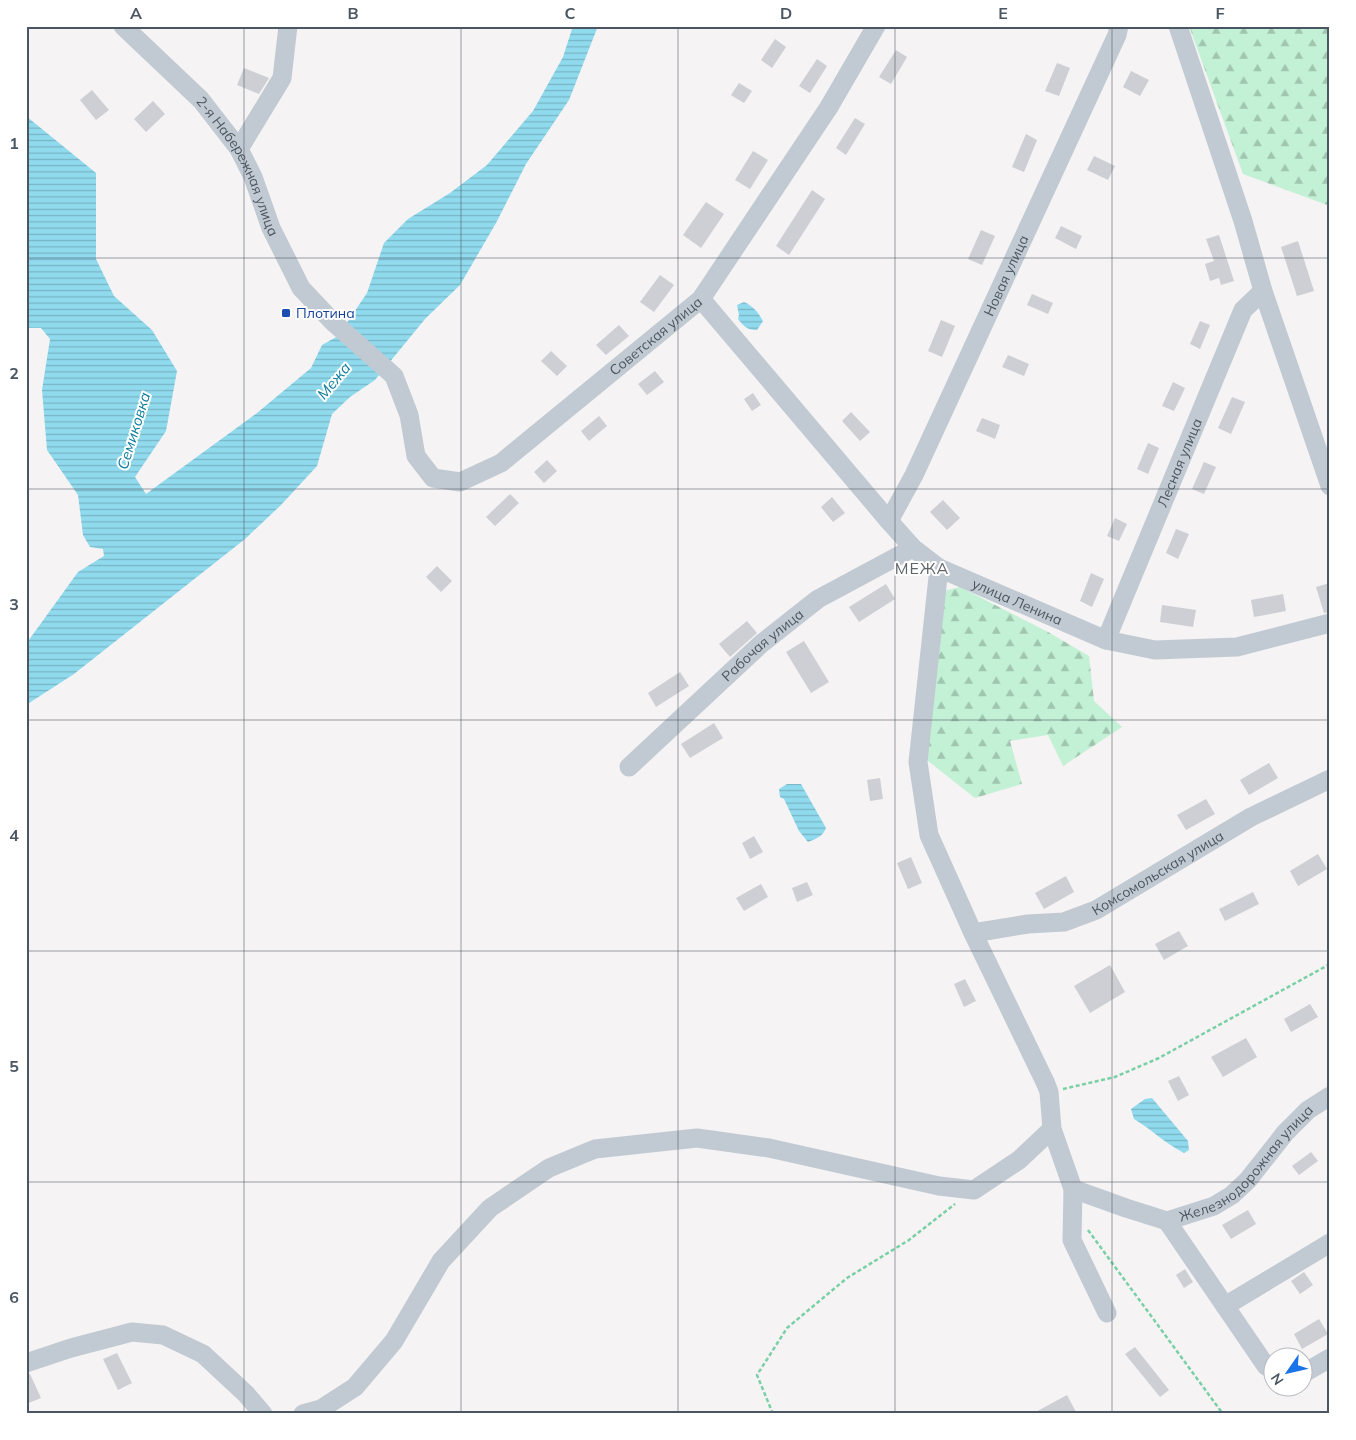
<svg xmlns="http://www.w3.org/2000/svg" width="1356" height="1440" viewBox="0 0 1356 1440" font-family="Mulish,sans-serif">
  <defs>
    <pattern id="forest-firs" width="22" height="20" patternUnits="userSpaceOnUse" patternTransform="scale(1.25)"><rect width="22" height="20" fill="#c3f1d5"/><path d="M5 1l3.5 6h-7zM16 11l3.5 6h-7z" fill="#a0c6b0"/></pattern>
    <pattern id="water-rules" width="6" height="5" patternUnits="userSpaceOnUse" patternTransform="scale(1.25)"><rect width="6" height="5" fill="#90daee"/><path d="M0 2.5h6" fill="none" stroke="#78b4c4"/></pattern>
  </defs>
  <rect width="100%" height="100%" fill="#f5f3f3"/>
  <path fill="url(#forest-firs)" d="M1189,26H1330V206L1243,174Z
    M960,587L1048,632L1089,656L1094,701L1122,727L1063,766L1048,735L1010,741L1022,784L975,798L923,757L944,591Z"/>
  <path fill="url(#water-rules)" d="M573,26H598L569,100L526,164L496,223L460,285L425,319L375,380L350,397L332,414L317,466L281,505L245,539L74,674L26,705V644L78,572L104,556L103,549L90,547L83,535L78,495L47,450L42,390L50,339L41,328H26V116L96,173V259L114,296L152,330L177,371L166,431L135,477L146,494L257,413L311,368L322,345L338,336L367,293L384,243L408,219L450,193L487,165L533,111L563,57Z
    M744,302C753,306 758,312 763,321L757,330C748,330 744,327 738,319L739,315L737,305Z
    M787,784H801L826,828C823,836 816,839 808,842L799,831L784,799L780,797L779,789Z
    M1152,1098L1188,1141L1189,1150L1184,1153C1166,1144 1151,1129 1134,1119L1131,1109L1145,1099Z"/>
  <path fill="#cdcfd5" d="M775,39L786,47L772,68L761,60Z
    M896,50L907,57L891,84L879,77Z
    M817,59L827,66L810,93L799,86Z
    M1057,63L1070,68L1059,96L1045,91Z
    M244,68L269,78L259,94L237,85Z
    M1131,71L1149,80L1140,96L1123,87Z
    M739,83L752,91L744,103L731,95Z
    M92,90L109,110L96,120L80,100Z
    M153,101L165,114L146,132L134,119Z
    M855,118L865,124L846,155L836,148Z
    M1026,134L1037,140L1024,172L1012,167Z
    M753,151L768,160L750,189L735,180Z
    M1094,156L1115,166L1108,180L1087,170Z
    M812,190L825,199L789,255L776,246Z
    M706,202L724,214L701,248L683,235Z
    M1061,226L1082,236L1076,249L1055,238Z
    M981,230L995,236L982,265L968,259Z
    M1219,235L1234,281L1221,285L1219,278L1210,281L1205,264L1214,261L1206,239Z
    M1298,241L1314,291L1297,296L1281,247Z
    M660,275L674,285L654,312L640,302Z
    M1032,294L1053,303L1048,314L1027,305Z
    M941,320L955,326L942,357L928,351Z
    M1200,321L1210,325L1200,349L1190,344Z
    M619,325L629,336L606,355L596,345Z
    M551,351L567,366L557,376L541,361Z
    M1008,355L1029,364L1024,376L1002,367Z
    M655,371L664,382L647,395L638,384Z
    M1173,382L1185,388L1174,411L1162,406Z
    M753,393L761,405L752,411L744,399Z
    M1232,397L1245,402L1231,434L1218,428Z
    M851,412L870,432L860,441L842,421Z
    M599,416L607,426L589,441L581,431Z
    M982,418L1000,425L995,439L976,431Z
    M1148,443L1159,448L1148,474L1137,469Z
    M547,460L557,471L544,483L534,472Z
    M1204,462L1216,467L1204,494L1192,489Z
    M510,494L519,503L495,526L486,517Z
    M832,497L845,513L833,522L821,507Z
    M943,500L960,518L947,530L930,512Z
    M1115,518L1127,524L1119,541L1107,536Z
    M1176,529L1189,534L1178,559L1166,553Z
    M437,566L452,581L441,592L426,577Z
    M1091,573L1104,579L1092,607L1080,601Z
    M1330,583V612L1324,613L1316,587Z
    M886,584L895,599L859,622L849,607Z
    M1283,594L1286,611L1254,617L1251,600Z
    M1162,605L1196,610L1193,627L1160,622Z
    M747,621L757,633L730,657L719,644Z
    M804,641L829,682L811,693L786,652Z
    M680,672L689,686L656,707L648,693Z
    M714,723L723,738L690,758L681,744Z
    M1269,763L1278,778L1249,795L1240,780Z
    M880,778L883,799L870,801L867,780Z
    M1206,799L1215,814L1186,830L1177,815Z
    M754,836L763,852L750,859L742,843Z
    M1318,854L1327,869L1298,886L1290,871Z
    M911,857L922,883L908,889L897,863Z
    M1066,876L1074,892L1044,909L1035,893Z
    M807,882L813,895L797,902L792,888Z
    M761,884L768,897L744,911L736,898Z
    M1253,892L1259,904L1225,921L1219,909Z
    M1179,931L1188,946L1164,960L1155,944Z
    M1110,965L1125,992L1090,1013L1074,986Z
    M965,979L976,1001L964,1007L954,984Z
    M1310,1004L1318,1017L1291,1032L1284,1019Z
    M1246,1038L1257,1057L1223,1077L1211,1057Z
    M1179,1076L1189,1095L1178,1101L1168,1081Z
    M1311,1152L1318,1161L1299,1175L1292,1166Z
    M1248,1210L1256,1224L1231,1239L1222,1225Z
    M1185,1269L1193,1282L1184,1288L1176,1275Z
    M1304,1272L1313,1285L1300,1294L1291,1281Z
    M1319,1319L1328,1334L1302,1349L1294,1334Z
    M1135,1347L1169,1390L1160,1397L1125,1354Z
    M117,1353L132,1383L118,1390L103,1359Z
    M26,1374H30L41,1398L26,1404Z
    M1067,1395L1077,1414H1032Z"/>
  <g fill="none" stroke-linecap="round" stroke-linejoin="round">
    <path stroke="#7ad0a6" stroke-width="2.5" stroke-dasharray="4 2.5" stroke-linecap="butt" d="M1063,1089L1115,1077L1159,1058L1330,964
      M1088,1230L1223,1414
      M773,1414L757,1375L787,1328L847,1278L909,1240L955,1204"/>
    <g stroke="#c1cad2" stroke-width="19">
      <path id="s1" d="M123,26L201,100L239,149L253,177L271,228L301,288L333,322L394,376L409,415L416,456L433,478L460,482L501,463L701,299L829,107L876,26"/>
      <path d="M1178,26L1243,221L1263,291L1330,486"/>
      <path d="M239,149L282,78L288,26"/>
      <path id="s2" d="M701,299L889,521L913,548L939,568L1106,640L1155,650L1237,647L1330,623"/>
      <path id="s3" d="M889,521L914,475L1117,35L1119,26"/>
      <path d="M939,568L918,762L929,835L973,933L1046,1084L1049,1092L1052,1129L1073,1189L1072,1240L1107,1313"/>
      <path id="s4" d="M1106,640L1243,310L1263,291"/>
      <path id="s5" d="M629,767L761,644L818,599L913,548"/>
      <path id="s6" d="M973,933L1028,924L1064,922L1096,910L1251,817L1330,779"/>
      <path id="s7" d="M1073,1189L1126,1208L1167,1221L1214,1206L1232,1195L1248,1180L1285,1133L1308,1110L1330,1096"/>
      <path d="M1167,1221L1266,1366L1274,1370"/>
      <path d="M1225,1306L1330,1243"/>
      <path d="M26,1363L71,1348L132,1332L163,1335L203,1354L246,1394L263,1414"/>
      <path d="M1304,1373L1330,1358"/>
      <path d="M303,1414L321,1409L355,1387L394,1341L441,1261L490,1208L549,1168L595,1149L697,1138L769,1148L939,1186L974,1190L1019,1160L1052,1129"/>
    </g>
  </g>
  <path fill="none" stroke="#4a5661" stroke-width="1" stroke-opacity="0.55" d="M244,26V1414M461,26V1414M678,26V1414M895,26V1414M1112,26V1414M26,258H1330M26,489H1330M26,720H1330M26,951H1330M26,1182H1330"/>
  <rect fill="#1a4fb4" stroke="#fff" stroke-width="2" x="281" y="308" width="10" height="10" rx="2.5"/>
  <g text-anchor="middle" stroke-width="4" stroke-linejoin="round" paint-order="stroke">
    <g font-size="14" fill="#4a5661" stroke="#fff">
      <text dy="5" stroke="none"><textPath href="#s1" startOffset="184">2-я Набережная улица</textPath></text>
      <text dy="5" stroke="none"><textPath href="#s3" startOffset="272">Новая улица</textPath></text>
      <text dy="5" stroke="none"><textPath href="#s1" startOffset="834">Советская улица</textPath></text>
      <text dy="5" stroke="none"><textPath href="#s4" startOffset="192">Лесная улица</textPath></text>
      <text dy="5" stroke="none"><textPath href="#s2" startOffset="445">улица Ленина</textPath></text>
      <text dy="5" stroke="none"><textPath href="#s5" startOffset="181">Рабочая улица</textPath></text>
      <text dy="5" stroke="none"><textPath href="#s6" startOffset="198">Комсомольская улица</textPath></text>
      <text dy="5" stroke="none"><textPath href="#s7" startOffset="200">Железнодорожная улица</textPath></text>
    </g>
    <g font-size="14" fill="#164399" stroke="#fff" text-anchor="start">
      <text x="296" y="318">Плотина</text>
    </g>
    <g font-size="15" font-style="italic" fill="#0c7c9b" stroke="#fff">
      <text transform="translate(334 381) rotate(-50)" y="5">Межа</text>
      <text transform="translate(134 431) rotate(-73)" y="5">Семиковка</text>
    </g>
    <g font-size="16" letter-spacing="1" fill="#5f6368" stroke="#fff">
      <text x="922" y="574">МЕЖА</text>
    </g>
  </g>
  <rect width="1356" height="1440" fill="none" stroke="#ffffff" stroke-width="55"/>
  <g transform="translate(1288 1372) rotate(236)"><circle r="24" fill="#ffffff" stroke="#b7bbc0"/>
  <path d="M0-4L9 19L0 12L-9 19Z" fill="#1a73e8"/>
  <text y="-8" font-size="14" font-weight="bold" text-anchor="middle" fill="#4a5661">N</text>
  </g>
  <rect x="28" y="28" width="1300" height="1384" fill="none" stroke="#4a5661" stroke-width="2"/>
  <g font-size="16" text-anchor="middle" font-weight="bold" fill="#4a5661">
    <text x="136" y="19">A</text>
    <text x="353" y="19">B</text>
    <text x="570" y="19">C</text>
    <text x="786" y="19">D</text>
    <text x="1003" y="19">E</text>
    <text x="1220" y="19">F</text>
    <text x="14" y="149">1</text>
    <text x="14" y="379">2</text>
    <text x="14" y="610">3</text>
    <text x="14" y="841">4</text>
    <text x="14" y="1072">5</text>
    <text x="14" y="1303">6</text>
  </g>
</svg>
